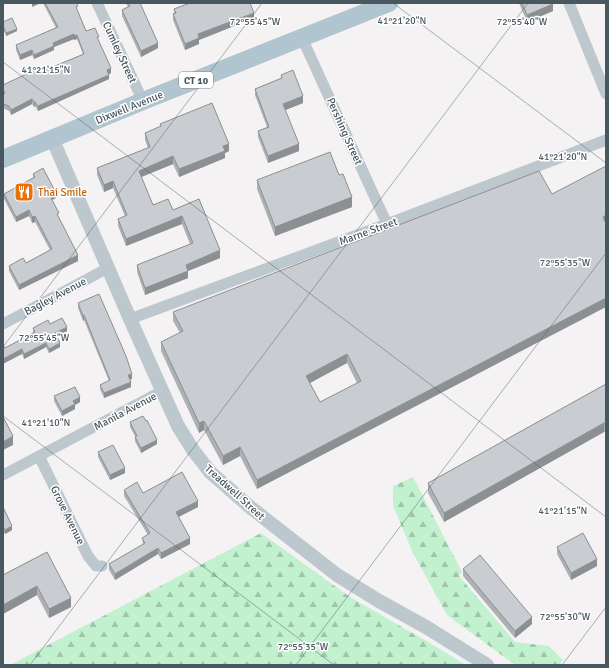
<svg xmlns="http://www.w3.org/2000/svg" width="609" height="668" viewBox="0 0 609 668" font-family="Signika,sans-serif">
  <defs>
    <pattern id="forest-firs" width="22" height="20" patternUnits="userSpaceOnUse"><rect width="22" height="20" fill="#c1f1ce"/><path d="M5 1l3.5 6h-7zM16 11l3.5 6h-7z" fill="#9fc6ab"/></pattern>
  </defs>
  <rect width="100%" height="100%" fill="#f4f2f2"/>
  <path fill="url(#forest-firs)" d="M413,477L462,572L459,576L515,642L549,646L563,660L559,665H515L447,615L412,551L393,505V486Z
    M261,533L350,597L428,642L466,665H10Z"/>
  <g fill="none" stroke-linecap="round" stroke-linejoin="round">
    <path stroke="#bdc8ce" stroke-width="11" d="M97,3L143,101
      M569,3L606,94
      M302,38L387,224
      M130,319L387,224L606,140
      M3,324L108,268
      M39,456L88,556L96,566H102
      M3,475L162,391"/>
    <path stroke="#bdc8ce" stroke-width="14" d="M52,138L130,319L178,426L193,450L210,472L250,507L337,575L379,601L426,627L487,665"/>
    <path stroke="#b1c5d0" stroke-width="18" d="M3,159L143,101L389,3"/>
  </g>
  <path fill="#adb0b4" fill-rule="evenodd" d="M43,3H76L77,11L86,31L99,41H98L111,73L109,74V79L38,111L35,106L34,107L32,104L11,115L9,111L3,108V85L38,73L83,54L77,39L74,40V39L54,47V50L34,59L32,55L20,60L16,50V45L56,28Z
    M126,3H140L158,48L141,57L122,16V10L128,7Z
    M519,3H552L553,11L527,22Z
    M174,9L254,18L199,40V44L185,50L173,20V14L174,13Z
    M3,22L17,31L6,36L3,28Z
    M281,75L303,103L285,110L299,151L268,163L258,137V131L267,127L255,95V89L281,78Z
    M160,124L229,151L225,153V158L179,177L173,164L141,177L153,205L173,210L199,199L220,258L188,271V278L145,295L137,272V265L190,244L182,224L126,246L118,226V219L125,216L113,188L104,192L97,175V168L148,148L145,140V133L160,127Z
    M33,174L56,198L52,200L59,218L78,261L19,290L9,271V266L26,263L50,250L35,222L32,223L29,216L16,222L4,199V194L33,178Z
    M339,175L352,207L275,236L257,189V180Z
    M552,194L257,489L240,456L223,465L204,430L199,433L161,351V342L180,333L173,321V312ZM347,363L357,383L320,402L310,383Z
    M78,303L132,379H130L131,387L104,398L100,389V385L109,381L84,320L83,321L78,308Z
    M50,324L67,331L57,337L60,347L49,353L46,347L24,359L22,354L5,348L33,333V328Z
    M606,384V432H604L444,522L428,493V483Z
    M54,396L80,402L75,405V409L62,416L54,401Z
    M130,422L157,444L141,453L135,441V436L130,427Z
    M98,452L125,473L110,480L98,457Z
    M124,490L143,493L198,507L179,517L190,544L161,559L158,554L115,580L109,570V564L143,545L142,538L148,535L124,496Z
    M3,507L12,530L5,534L3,531Z
    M557,547L597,566L571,580L557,554Z
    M47,552L71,607L49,618L37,595L3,614V575Z
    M463,569L532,624L515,638L463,576Z"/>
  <path fill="#8d9092" d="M32,3H41L32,7Z
    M553,4V11L527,22V15Z
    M254,13V18L199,40V44L185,50V44L198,34Z
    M17,29V31L6,36V33Z
    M74,34V39L54,47V50L34,59V55L53,43Z
    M77,35V39L74,40V36Z
    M158,43V48L141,57V51Z
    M32,50V55L20,60V55Z
    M111,68V73L107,75V70Z
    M109,75V79L38,111V106Z
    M303,96V103L283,111V104Z
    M32,99V104L11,115V110Z
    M34,102H35V106L34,107Z
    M229,144V151L225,153V158L179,177V169L223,146Z
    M299,144V151L268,163V156Z
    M173,156V164L139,178V171Z
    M113,181V188L104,192V185Z
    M56,193V198L50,201V196Z
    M352,197V207L275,236V227Z
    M29,210V216L16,222V217Z
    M606,215V224L603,217Z
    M35,216V222L32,223V217Z
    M182,216V224L126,246V239Z
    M220,250V258L188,271V278L145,295V288L186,265Z
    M78,255V261L19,290V285Z
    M606,298V307L257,489V480Z
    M84,315V320L83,321V316Z
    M67,327V331L55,338V333Z
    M46,343V347L24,359V354Z
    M60,343V347L49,353V349Z
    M22,349V354L3,364V359Z
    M347,354V363L306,385V376Z
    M132,374V379L128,380V375Z
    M131,382V387L104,398V393Z
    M80,397V402L75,405V409L62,416V411L73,401Z
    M204,421V430L199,433V423Z
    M604,423V432L444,522V513Z
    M13,436V445L3,450V442Z
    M157,440V444L141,453V448Z
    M240,447V456L223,465V456Z
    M125,468V473L110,480V475Z
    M198,501V507L176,518V512Z
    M12,526V530L5,534V530Z
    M190,538V544L161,559V553Z
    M158,548V554L115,580V574Z
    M597,559V566L571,580V573Z
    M37,586V595L3,614V605Z
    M71,598V607L49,618V609Z
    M532,617V624L515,638V631Z"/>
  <path fill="#c9cdd1" stroke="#8d9092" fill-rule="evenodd" d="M45,3H76L78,6L76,7L86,31L95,28L99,37H97L111,68L107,70L109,75L38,106L35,102H34L32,99L11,110L9,106L3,104V94L5,93L3,90V85L37,69L38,73L84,54L77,35L74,36V34L53,43L54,46L34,55L32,50L20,55L16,45L58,27Z
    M128,3H140L158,43L141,51L122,10L130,6Z
    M190,3H250L254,13L198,34L199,38L185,44L173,14L176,13L174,9Z
    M522,3H552L553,4L527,15Z
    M12,18L17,29L6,33L3,26V22Z
    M293,70L303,96L283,104L299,144L268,156L258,131L269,127L255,89L282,78L281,75Z
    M212,103L229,144L223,146L225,151L179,169L173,156L139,171L153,205L168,199L173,210L199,199L220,250L186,265L188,271L145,288L137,265L193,243L182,216L126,239L118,219L127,215L113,181L104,185L97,168L150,147L145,133L161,126L160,124Z
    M330,152L339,175L343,174L352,197L275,227L257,180Z
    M606,166V215L603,217L606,224V298L257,480L240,447L223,456L204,421L199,423L161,342L183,331L173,312L539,171L552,194ZM347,354L361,381L320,402L306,376Z
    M43,168L56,193L50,196L59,213L57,214L78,255L19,285L9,266L23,258L26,263L52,249L35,216L32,217L29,210L16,217L4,194L35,177L33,174Z
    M99,294L126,356L132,374L128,375L131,382L104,393L100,385L110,380L84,315L83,316L78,303Z
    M62,318L67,327L55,333L60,343L49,349L46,343L24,354L22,349L3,359V345L5,348L35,332L33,328L48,320L50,324Z
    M606,384V423H604L444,513L428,483Z
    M75,387L80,397L73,401L75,404L62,411L54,396Z
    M143,416L146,421L147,420L157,440L141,448L135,437L137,436L130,422Z
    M3,417L13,436L3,442Z
    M113,445L125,468L110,475L98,452Z
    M182,472L198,501L176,512L190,538L161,553L158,548L115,574L109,564L145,543L142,538L150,533L124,490L137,482L143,493Z
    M3,507L12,526L5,530L3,527Z
    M583,533L597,559L571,573L557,547Z
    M47,552L71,598L49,609L37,586L3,605V575Z
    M480,555L532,617L515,631L463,569Z"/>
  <path fill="none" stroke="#495860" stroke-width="1" stroke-opacity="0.45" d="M393,3L606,163M3,62L606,517M3,347L262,3M3,416L334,665M30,665L528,3M296,665L606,253M562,665L606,607"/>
  <defs>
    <g id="restaurant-square" transform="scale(1)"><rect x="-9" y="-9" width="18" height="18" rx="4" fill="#e8710a" stroke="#fff"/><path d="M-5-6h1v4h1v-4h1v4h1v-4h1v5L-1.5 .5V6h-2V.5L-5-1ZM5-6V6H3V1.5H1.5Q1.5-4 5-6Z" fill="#fff"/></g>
  </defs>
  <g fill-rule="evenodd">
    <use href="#restaurant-square" x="24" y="192"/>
  </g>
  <g text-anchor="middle" stroke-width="3" stroke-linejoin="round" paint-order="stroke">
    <rect fill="#fff" stroke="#808a90" stroke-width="1" x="179" y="72" width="34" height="16" rx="3"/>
    <g font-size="10" font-weight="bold" fill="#495860">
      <text x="196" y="84">CT 10</text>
    </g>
    <g font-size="11" fill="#495860" stroke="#fff">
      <text transform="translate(120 52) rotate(65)" y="4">Cumley Street</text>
      <text transform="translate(129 107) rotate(-22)" y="4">Dixwell Avenue</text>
      <text transform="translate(345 131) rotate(66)" y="4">Pershing Street</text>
      <text transform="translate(368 231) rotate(-20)" y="4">Marne Street</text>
      <text transform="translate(55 296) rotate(-28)" y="4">Bagley Avenue</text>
      <text transform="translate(125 411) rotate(-28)" y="4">Manila Avenue</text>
      <text transform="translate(235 492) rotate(42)" y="4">Treadwell Street</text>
      <text transform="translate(68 515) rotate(64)" y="4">Grove Avenue</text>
    </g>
    <g font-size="11" fill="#c56008" stroke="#fff" text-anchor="start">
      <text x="38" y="196">Thai Smile</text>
    </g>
  </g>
  <g font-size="10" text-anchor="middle" fill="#495860" stroke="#fff" stroke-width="3" stroke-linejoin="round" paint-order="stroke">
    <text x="402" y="24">41°21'20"N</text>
    <text x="255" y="25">72°55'45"W</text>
    <text x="522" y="25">72°55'40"W</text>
    <text x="46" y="73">41°21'15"N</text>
    <text x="563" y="160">41°21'20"N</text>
    <text x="565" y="266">72°55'35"W</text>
    <text x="44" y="341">72°55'45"W</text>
    <text x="46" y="426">41°21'10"N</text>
    <text x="563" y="514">41°21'15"N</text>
    <text x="565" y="620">72°55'30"W</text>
    <text x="303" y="650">72°55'35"W</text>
  </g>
  <rect width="609" height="668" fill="none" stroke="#495860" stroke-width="8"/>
</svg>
